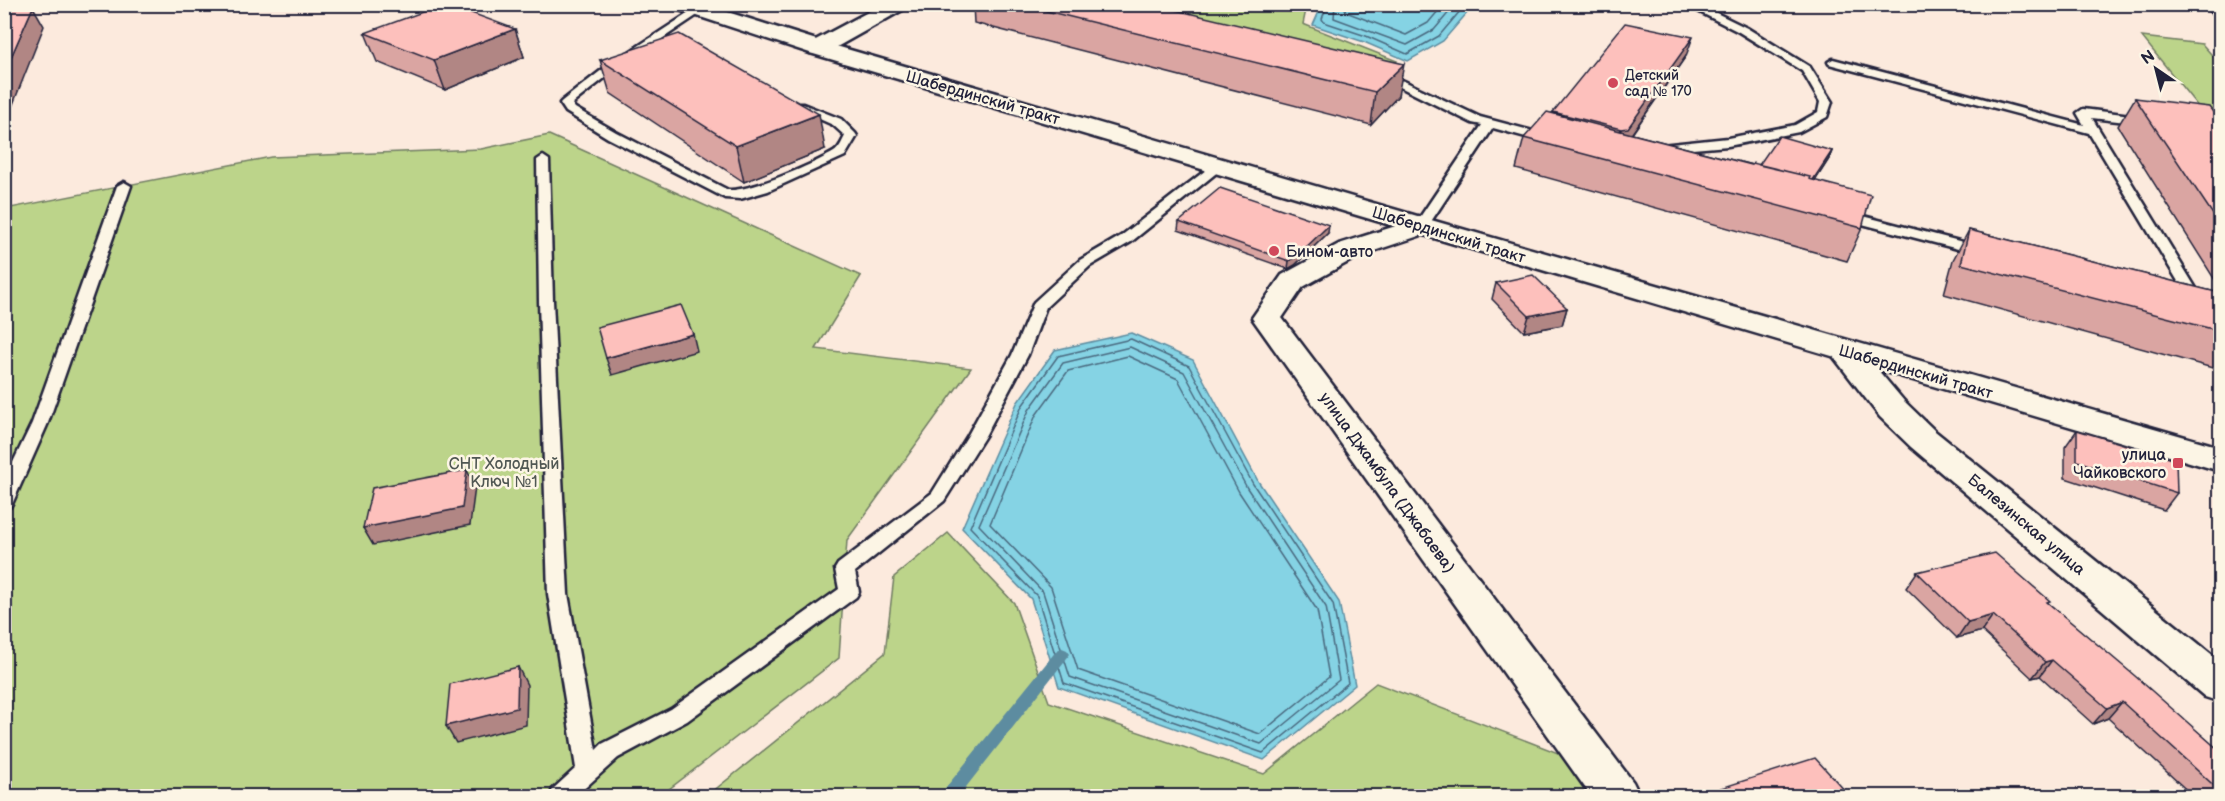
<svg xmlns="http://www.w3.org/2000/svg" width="2225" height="801" viewBox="0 0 2225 801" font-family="'Balsamiq Sans',sans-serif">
  <rect width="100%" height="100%" fill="#fceadd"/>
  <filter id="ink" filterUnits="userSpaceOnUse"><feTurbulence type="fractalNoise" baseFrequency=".0167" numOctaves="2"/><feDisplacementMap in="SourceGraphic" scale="12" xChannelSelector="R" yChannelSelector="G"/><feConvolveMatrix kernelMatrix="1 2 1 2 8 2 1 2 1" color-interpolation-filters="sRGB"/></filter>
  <g filter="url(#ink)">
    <path fill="#bcd48a" stroke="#6f7b62" stroke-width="1.5" d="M1135,4L1307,5L1303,24L1397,61L1382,77Z
      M2142,37L2202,44L2220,64V134Z
      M549,135L861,276L816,349L971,368L847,540L839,658L660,796H5V209L271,157L481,149Z
      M948,533L1014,603L1049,702L1264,774L1376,683L1566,756L1592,796H707L885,653L894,577Z"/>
    <path fill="#85d3e4" stroke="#5d8ca0" stroke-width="1.5" d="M1322,5V4L1474,5L1443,41L1408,61L1364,42L1313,25Z
      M1131,333L1193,360L1258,481L1339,602L1355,685L1264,760L1059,687L1031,599L962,528L1017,403L1055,350Z"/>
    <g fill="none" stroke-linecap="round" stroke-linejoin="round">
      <path stroke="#4a697f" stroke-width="1.5" d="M1327,4L1322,19L1324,22L1366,36L1407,54L1439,36L1466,4
        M1335,4L1334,18L1407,45L1434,30L1456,4
        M1344,4L1346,12L1406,35L1428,23L1444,4
        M1131,339L1189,366L1253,484L1333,604L1348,683L1263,753L1064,683L1037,596L970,527L1022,406L1058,356Z
        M1130,347L1184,372L1247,488L1326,607L1339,680L1261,744L1070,677L1043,592L979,525L1029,410L1063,363Z
        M1128,356L1178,379L1239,492L1317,610L1329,677L1260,734L1078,670L1051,587L990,524L1036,415L1068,371Z"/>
      <path fill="#5d8ca0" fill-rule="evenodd" d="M1062,648L1067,650L1070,654L1067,658L959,796H941L943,791L1057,650Z"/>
      <g stroke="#22223b" stroke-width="5">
        <path id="service" d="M1684,4H1698L1747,28L1810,67L1832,102L1827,117L1799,132L1728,146L1657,152L1655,149L1661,145L1728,138L1795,125L1818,112L1820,102L1802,71L1739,32Z
          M2207,4H2217L2220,10V21L2216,20Z
          M698,7L702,8V12L611,73L572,104L575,108L616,132L728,190C750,192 814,164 834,152C839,149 842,142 845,136L833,125L795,108V104H803L841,119L855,133L857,136L845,156L768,191L740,199L725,198L608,138L566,112L560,103L562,101L603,69Z
          M1833,59L2084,125L2077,113L2083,109L2147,117L2149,120L2143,124L2092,118L2205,303L2198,307L2191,303L2089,133L1829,64L1828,62Z
          M1379,75L1404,81L1480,117L1552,136L1554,139L1548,143L1493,128L1426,229H1416L1414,226L1482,125L1472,123L1396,85L1375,80V76Z
          M543,156L549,160L553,301L568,594L596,750L602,744L671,709L839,589L835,569L838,564L932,493L968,435L1012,355L1034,302L1080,260L1121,236L1215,163H1223L1225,166L1131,242L1090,266L1046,307L1028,355L985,436L944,501L855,572L859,592L856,597L687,721L618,758L576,796H550L553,789L576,768L548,594L539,301L537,160Z
          M124,182L131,186L48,423L13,502L10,507L4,508V481L32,423L117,186Z
          M1844,211L1986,248L1988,251L1981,255L1839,218L1837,215L1839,212Z"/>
      </g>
      <g stroke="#22223b" stroke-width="5">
        <path id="minor" d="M883,4H909L906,8L826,53L818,54L810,53L807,48L810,43Z
          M1421,218L1431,220L1435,226L1431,232L1359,256L1303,287L1282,318L1633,782L1640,796H1591L1252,318L1282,275L1339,244Z
          M1845,341L1856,344L1904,401L1935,431L2220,661V702L2205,697L1911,447L1880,417L1829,351L1834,344Z"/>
      </g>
      <g stroke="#22223b" stroke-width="5">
        <path id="secondary" d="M670,4H702L826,43L1431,220L2220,447V471L810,53L673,8Z"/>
      </g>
      <use href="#service" fill="#fcf5e5" fill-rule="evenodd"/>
      <use href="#minor" fill="#fcf5e5" fill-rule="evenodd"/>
      <use href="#secondary" fill="#fcf5e5" fill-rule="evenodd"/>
    </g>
    <path fill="#daa5a2" stroke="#22223b" stroke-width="1.5" d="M973,4H1150L1398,96L1371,125L974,23Z
      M515,29L524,57L445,90L377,62L365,33Z
      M1686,56L1632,134L1752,165H1759L1832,151L1829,159L1815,181L1862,228L1847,261L1516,169L1524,138L1552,113L1553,112Z
      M600,60L825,149L744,182L610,93Z
      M2135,98L2220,121V288L2118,126Z
      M1179,222L1328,233L1295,265L1288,269L1178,230Z
      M1969,230L2220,293V370L1944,294L1953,260Z
      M1496,283L1567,308L1562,325L1524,332L1492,299Z
      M2077,430L2177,493L2164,510L2065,478V447Z
      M1917,572L2048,603L2220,751V796H2193L2108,718L2093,724L2040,676L2032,678L1982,631L1957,638L1906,588Z
      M1721,788L1848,794L1846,796H1716Z"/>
    <path fill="#b18684" stroke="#22223b" stroke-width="1.5" d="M33,7L44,26L6,122H4V73Z
      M515,29L524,57L445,90L434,60Z
      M1693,37L1686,56L1621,149L1615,150L1621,129Z
      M1404,64L1398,96L1371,125L1375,92Z
      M819,114L825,149L744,182L736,146Z
      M1832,151L1829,159L1803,199L1806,191Z
      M1329,225L1328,233L1295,265L1288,269L1289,261Z
      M1567,308L1562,325L1524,332L1529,316Z
      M693,334L697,351L612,375L606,358Z
      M467,470L475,487L470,525L373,545L363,528Z
      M1993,615L1982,631L1957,638L1968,622Z
      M2052,660L2040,676L2032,678L2045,662Z
      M518,667L527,685L526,725L456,743L446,726Z
      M2122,702L2108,718L2093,724L2107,708Z"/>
    <path fill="#fdc0bc" stroke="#22223b" stroke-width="1.5" d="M4,4H30L33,7L4,73Z
      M444,4H447L515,29L434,60L365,33Z
      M1018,4H1150L1404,64L1375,92Z
      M1625,23L1693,37L1628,128L1621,129L1553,112Z
      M679,34L819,114L736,146L600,60Z
      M2135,98L2209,107L2220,121V225Z
      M1547,112L1752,165L1753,163L1810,177L1809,179L1871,195L1862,228L1524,138Z
      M1779,136L1832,151L1813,180L1809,179L1810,177L1759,165Z
      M1220,188L1329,225L1296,257L1289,261L1179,222Z
      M1969,230L2220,293V331L1961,264Z
      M1533,275L1567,308L1529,316L1496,283Z
      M681,305L693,334L606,358L597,327Z
      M2077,430L2176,460L2177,493L2077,461Z
      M467,470L462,508L363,528L372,488Z
      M1995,553L2050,601L2047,602L2135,676L2220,751V791L2122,702L2107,708L2052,660L2045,662L1993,615L1968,622L1917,572Z
      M518,667L517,708L446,726L450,684Z
      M1815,758L1848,794L1842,796H1728L1721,788Z"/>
  </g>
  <g fill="#d1495b" stroke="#fcf5e5" stroke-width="2">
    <circle cx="1613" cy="83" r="6"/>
    <circle cx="1274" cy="251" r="6"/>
    <rect x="2172" y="457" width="12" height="12" rx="3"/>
  </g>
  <g text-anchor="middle" stroke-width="5" stroke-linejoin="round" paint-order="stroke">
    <g font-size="14" fill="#22223b" stroke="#fcf5e5" text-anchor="start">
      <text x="1625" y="80">Детский<tspan x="1625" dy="16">сад № 170</tspan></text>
    </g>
    <g font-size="16" fill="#22223b" stroke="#fcf5e5">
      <text transform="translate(983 97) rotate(16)" y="6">Шабердинский тракт</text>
      <text transform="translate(1449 234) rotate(17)" y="6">Шабердинский тракт</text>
      <text transform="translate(1916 371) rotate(16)" y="6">Шабердинский тракт</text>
      <text transform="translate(1388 482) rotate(54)" y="6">улица Джамбула (Джабаева)</text>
      <text transform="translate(2027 524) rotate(40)" y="6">Балезинская улица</text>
    </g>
    <g font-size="16" fill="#22223b" stroke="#fcf5e5" text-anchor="start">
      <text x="1286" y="257">Бином-авто</text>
      <text x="2166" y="460" text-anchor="end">улица<tspan x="2166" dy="18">Чайковского</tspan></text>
    </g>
    <g font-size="16" fill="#505753" stroke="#fcf5e5">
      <text x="504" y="469">СНТ Холодный<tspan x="504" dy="18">Ключ №1</tspan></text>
    </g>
  </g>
  <rect width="2225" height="801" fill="none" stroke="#fcf5e5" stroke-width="24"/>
  <rect x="12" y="12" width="2201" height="777" fill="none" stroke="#22223b" stroke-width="2" filter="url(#ink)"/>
  <g transform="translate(2156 69) rotate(325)" stroke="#fcf5e5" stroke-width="4.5" paint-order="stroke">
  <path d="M0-4.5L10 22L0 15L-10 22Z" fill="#22223b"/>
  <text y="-9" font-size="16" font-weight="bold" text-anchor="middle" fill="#22223b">N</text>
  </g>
</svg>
